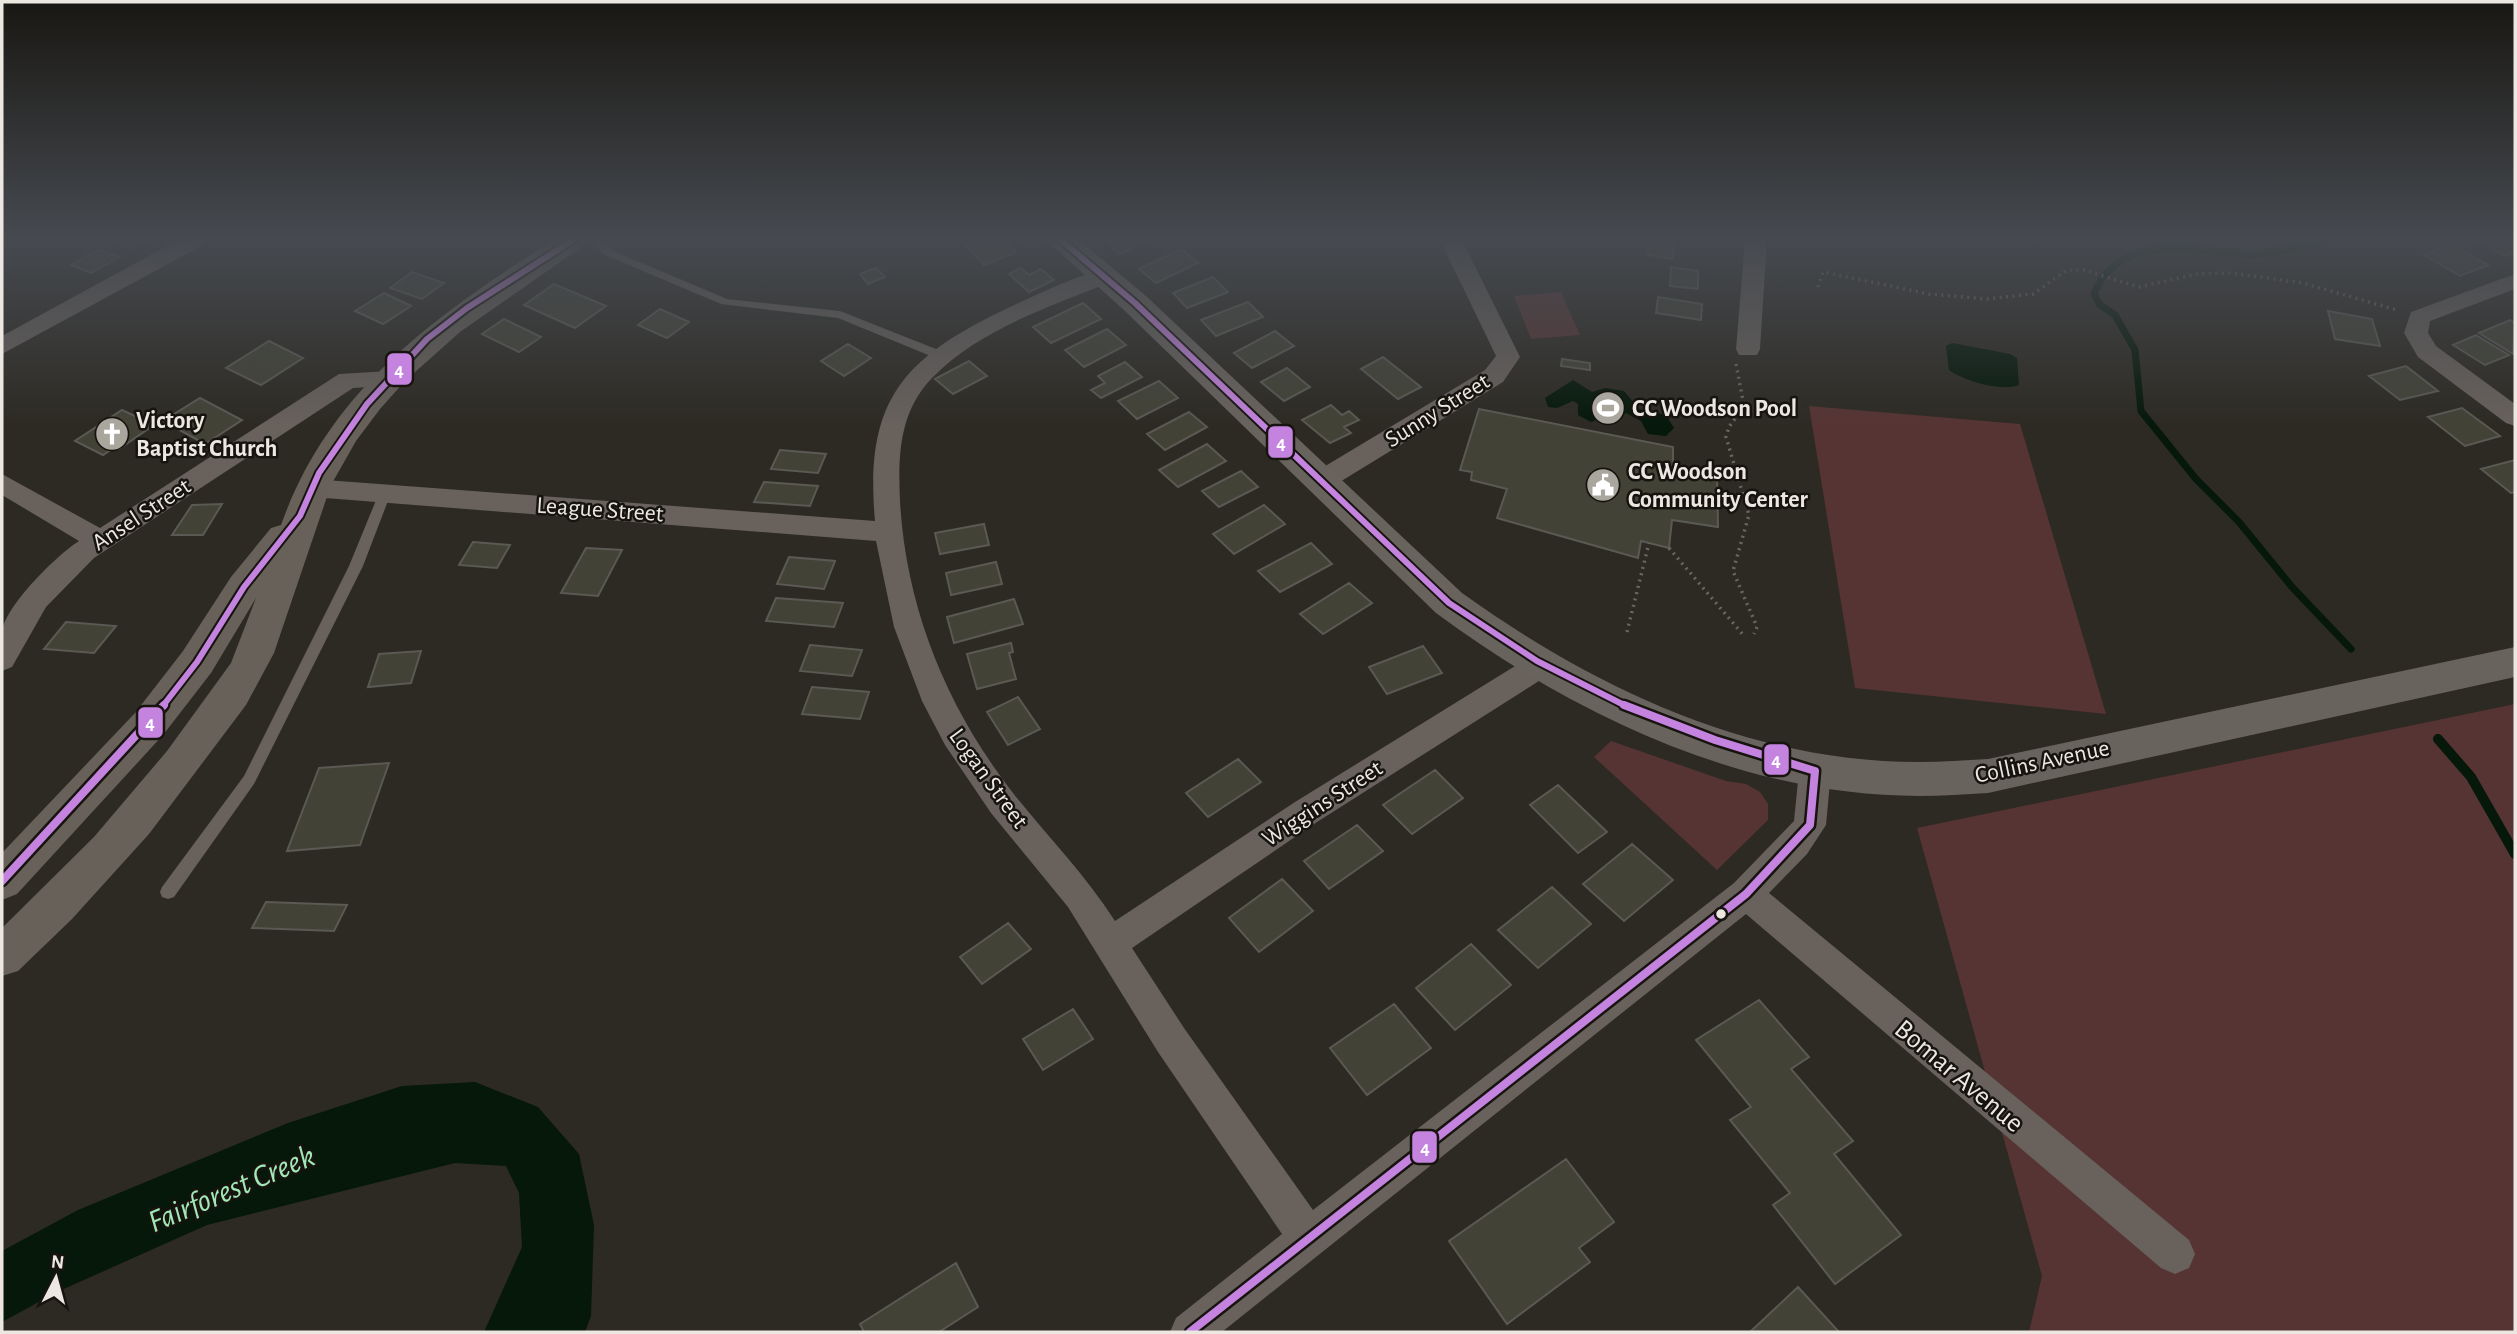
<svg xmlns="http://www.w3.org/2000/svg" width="2517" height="1334" viewBox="0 0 2517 1334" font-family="'Alegreya Sans',sans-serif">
  <rect width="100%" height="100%" fill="#2d2a23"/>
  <path fill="#563433" d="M1561,292L1580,335L1531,339L1514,296Z
    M1809,406L2020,424L2106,714L1855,688Z
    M2515,704V1332H2029L2042,1276L1917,828Z
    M1611,741L1726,781L1746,784L1760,792L1768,804V820L1717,870L1594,757Z"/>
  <path fill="#05180a" d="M1952,343L2010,354L2017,358L2019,385C2002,392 1964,381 1949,370L1946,346Z
    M1573,380L1592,392L1605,388L1624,391L1639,409L1666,415L1674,428L1666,436L1648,434L1641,421L1626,413L1609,422L1601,418L1591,422L1578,415V404L1573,401L1557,408L1548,407L1545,398Z
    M475,1082L538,1107L579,1154L594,1225L591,1316L585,1332H484L522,1247L519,1193L506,1166L455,1163L207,1225L57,1292L2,1322V1251L78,1210L288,1123L402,1086Z"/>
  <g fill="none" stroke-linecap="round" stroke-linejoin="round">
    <path stroke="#05180a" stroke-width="7" d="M2330,240C2304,246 2277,254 2250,254C2197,253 2122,229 2094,293L2099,304L2115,315L2135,350L2141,411L2196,479L2239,522L2292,587L2351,649"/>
    <path stroke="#05180a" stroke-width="10" d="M2438,739L2471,777L2515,854"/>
  </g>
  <path fill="#424236" stroke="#5a5953" stroke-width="2" d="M112,240H144L131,248Z
    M981,240H1004L1016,252L984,265L966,246Z
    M1105,240H1149L1119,254Z
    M1650,240L1675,242L1673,259L1648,255Z
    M2477,240H2515V252L2505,256Z
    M2452,244L2488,265L2460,276L2424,255Z
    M99,249L119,257L91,273L71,265Z
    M1181,249L1198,263L1156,283L1139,269Z
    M1671,267L1698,271V289L1670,286Z
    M876,268L885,277L868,284L860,274Z
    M1021,268L1029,275L1041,269L1054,280L1029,292L1009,274Z
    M412,272L444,283L422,299L390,288Z
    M1213,277L1228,292L1187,308L1173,293Z
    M554,284L606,306L575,328L524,305Z
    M384,293L411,306L383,324L355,311Z
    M1658,297L1702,304L1701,320L1656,313Z
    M1248,302L1263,317L1216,336L1201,320Z
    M1083,303L1101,319L1051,343L1033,327Z
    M660,309L689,322L667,338L638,325Z
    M2328,311L2372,319L2380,346L2335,339Z
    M504,319L541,337L519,352L482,334Z
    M2510,320L2515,323L2513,354L2479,333Z
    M1107,329L1126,345L1084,367L1065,350Z
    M1275,331L1294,346L1252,368L1234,353Z
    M2476,335L2509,355L2485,365L2453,345Z
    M269,341L303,358L261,385L226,368Z
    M848,344L871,358L844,376L821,361Z
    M1383,357L1421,387L1398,399L1361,369Z
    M1562,359L1590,363V370L1561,366Z
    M969,361L987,376L953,394L935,379Z
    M1125,362L1142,377L1101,398L1091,390L1105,383L1098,376Z
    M2406,366L2438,391L2400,400L2369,376Z
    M1287,368L1310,387L1284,401L1261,382Z
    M1159,381L1178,398L1137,419L1118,401Z
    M200,398L242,420L205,444L163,421Z
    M1331,405L1342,415L1349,411L1359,420L1344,427L1351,433L1330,443L1302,420Z
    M2462,408L2500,436L2465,446L2428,417Z
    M1479,409L1673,447V467L1717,474L1718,527L1672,520L1669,548L1641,541L1638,558L1497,518L1507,489L1471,480L1472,472L1460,470Z
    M122,410L154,425L119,449L115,447L103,455L75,441Z
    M1189,412L1207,427L1165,450L1147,434Z
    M1207,444L1226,461L1178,487L1159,470Z
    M780,450L826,454L818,473L771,469Z
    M2515,460V492L2511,493L2481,469Z
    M1241,471L1258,487L1219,507L1202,491Z
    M764,482L818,486L810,506L754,502Z
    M222,504L203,535H172L192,505Z
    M1264,505L1285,524L1234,554L1213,534Z
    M984,524L989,545L940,554L935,533Z
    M473,542L510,545L497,568L459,565Z
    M1311,543L1332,564L1280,592L1258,571Z
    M586,548L622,550L598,596L561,593Z
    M789,557L835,561L824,589L777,584Z
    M996,562L1002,584L951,595L946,573Z
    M1349,583L1372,603L1323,634L1300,614Z
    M776,598L843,603L834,627L766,621Z
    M1014,599L1023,624L954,643L947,617Z
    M66,622L116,626L94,653L44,649Z
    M1011,643L1013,652L1009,653L1016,679L977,689L967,654Z
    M810,645L862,650L852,676L800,671Z
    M1423,646L1442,673L1387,694L1369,667Z
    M421,651L411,683L368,687L379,654Z
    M812,687L869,692L860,719L802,714Z
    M1018,697L1040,729L1008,745L987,712Z
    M1238,759L1261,782L1208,817L1186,793Z
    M389,763L360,845L287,851L319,768Z
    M1435,770L1463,798L1412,834L1383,805Z
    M1558,785L1607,832L1578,853L1530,805Z
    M1357,825L1383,851L1329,889L1304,861Z
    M1632,844L1673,880L1624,921L1583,884Z
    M1282,879L1313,911L1259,952L1229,918Z
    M1552,887L1591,924L1538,968L1498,930Z
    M266,902L347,905L334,931L252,928Z
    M1008,923L1031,949L982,984L960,957Z
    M1471,944L1511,985L1455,1030L1416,988Z
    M1759,1000L1809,1057L1791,1069L1853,1141L1834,1154L1901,1235L1835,1284L1773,1205L1790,1193L1730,1120L1751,1107L1696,1040Z
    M1394,1004L1431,1048L1367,1095L1330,1048Z
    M1073,1009L1093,1039L1043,1070L1023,1039Z
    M1566,1159L1614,1222L1579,1248L1590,1262L1507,1324L1449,1241Z
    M956,1263L978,1307L939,1332H864L860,1324Z
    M1798,1287L1839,1332H1750Z"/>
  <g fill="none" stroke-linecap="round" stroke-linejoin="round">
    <path stroke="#69655f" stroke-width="3.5" stroke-dasharray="2 4.5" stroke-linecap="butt" d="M1818,287L1823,272L1929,294L1987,299L2033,294L2067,270H2084L2139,287L2197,274L2231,273L2303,283L2397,310
      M1736,364L1744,406L1729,427L1726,437L1749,515L1733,571L1757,627L1754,634
      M1669,548L1745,637
      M1627,632L1649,543"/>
    <path fill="#68615c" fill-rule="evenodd" d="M592,240H603L611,250L727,299L840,311L946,353L948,356L946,359H938L838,318L721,304L603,254Z
      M385,489L391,493L363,566L254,784L174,897L168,899L162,897L160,892L162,887L244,776L349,566L379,493Z"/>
    <path fill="#68615c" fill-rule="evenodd" d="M178,240H206L203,245L2,354V336Z
      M1440,240H1462L1520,357L1503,382L1330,488L1321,490L1312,488L1308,481L1312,474L1485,370L1496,356Z
      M1745,240H1767L1760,349L1757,355H1739L1736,349Z
      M1105,269L1113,271L1117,276L1113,281C1052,306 979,329 932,378C899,412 898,456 900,501C906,609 947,708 1013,793C1047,836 1085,874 1115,921L1295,802L1528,658L1539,654L1550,658L1554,666L1550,674L1317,822L1132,948L1184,1028L1313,1210L1734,883L1794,821L1799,771L1804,762L1815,758L1826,762L1831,771L1826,825L1807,854L1769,893L2189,1240L2195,1254L2189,1268L2175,1274L2161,1268L1746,914L1222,1332H1170L1176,1318L1282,1234L1158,1052L1068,907L991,813L945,745L922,701L894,627L876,541L312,497L303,495L299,488L303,481L312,479L875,521C864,399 904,357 1010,307C1040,293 1073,277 1105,269Z
      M2515,274V289L2430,321L2428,333L2436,346L2515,404V426L2506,423L2418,357L2404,333L2411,312Z
      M390,371L399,373L402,379L399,385L353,388L94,558L46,607L12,667L2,671C2,658 0,644 2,632C5,606 57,555 79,541L2,495V474L100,528L339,374Z"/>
    <path fill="#69635e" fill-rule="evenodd" d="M1046,240H1079L1146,296L1462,593C1596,689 1751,762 1919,762C1942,762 1965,760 1988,759L2515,647V677L1988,793C1965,794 1942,796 1919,796C1743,796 1574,715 1436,613L1124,310Z"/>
    <path fill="#68615a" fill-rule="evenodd" d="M553,240H588L583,246L460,332L405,381L380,409L356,441L331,485L274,653L246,705L149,834L72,919L18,971L2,976V928L94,837L167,751L231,663L256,598L211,673L163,735L17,894L2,900V853L135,713L183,651L231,577L271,528L281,525C330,388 436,316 553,240Z"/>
    <g stroke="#17140f" stroke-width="10">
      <path id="bus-1-far1" d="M1061,240L1135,303L1449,603L1537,661L1628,707
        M162,707L197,662L244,587L300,516L319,473L367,404L427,339L467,308L573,240"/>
    </g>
    <g stroke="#17140f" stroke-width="13">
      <path id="bus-1" d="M2,881L164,705
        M1190,1332L1746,894L1810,825L1815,771L1715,740L1624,705"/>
    </g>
    <use href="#bus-1-far1" stroke="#c483df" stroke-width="6"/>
    <use href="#bus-1" stroke="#c483df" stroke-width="8"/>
  </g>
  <linearGradient id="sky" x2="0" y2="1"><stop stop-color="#191713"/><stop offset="0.56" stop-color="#464a50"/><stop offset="1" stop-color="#464a50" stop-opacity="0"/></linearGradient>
  <rect width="2517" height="427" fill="url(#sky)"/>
  <defs>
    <g id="stadium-disc" transform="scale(1.75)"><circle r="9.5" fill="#a9a69e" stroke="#17140f"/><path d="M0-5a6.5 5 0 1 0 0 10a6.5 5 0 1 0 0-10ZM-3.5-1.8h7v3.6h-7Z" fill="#fff"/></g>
    <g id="church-disc" transform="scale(1.75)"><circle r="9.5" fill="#a9a69e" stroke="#17140f"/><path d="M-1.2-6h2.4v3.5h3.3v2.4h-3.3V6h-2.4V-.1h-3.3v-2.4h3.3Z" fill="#fff"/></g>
    <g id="civic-disc" transform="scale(1.75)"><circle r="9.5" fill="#a9a69e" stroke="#17140f"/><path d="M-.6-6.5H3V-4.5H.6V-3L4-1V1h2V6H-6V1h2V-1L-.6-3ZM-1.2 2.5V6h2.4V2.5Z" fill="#fff"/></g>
  </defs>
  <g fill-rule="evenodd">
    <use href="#stadium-disc" x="1608" y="408"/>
    <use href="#church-disc" x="112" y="434"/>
    <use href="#civic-disc" x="1603" y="485"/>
  </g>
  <circle fill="#ece8e1" stroke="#17140f" stroke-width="2.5" cx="1721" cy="914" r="6"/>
  <g text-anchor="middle" stroke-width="5" stroke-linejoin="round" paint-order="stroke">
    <g font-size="24" font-weight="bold" fill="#ece8e1" stroke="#17140f" text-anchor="start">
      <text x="1632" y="416">CC Woodson Pool</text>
      <text x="136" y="428">Victory<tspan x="136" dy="28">Baptist Church</tspan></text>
      <text x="1628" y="479">CC Woodson<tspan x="1628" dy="28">Community Center</tspan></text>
    </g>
    <g font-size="24" fill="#ece8e1" stroke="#17140f">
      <text transform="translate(1437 410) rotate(-32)" y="8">Sunny Street</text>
      <text transform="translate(600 509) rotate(4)" y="8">League Street</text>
      <text transform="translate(141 514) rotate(-33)" y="8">Ansel Street</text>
      <text transform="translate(2042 761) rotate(-12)" y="8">Collins Avenue</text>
      <text transform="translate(989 778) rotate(54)" y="8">Logan Street</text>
      <text transform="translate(1322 803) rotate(-33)" y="8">Wiggins Street</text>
    </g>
    <g font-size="28" fill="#ece8e1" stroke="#17140f">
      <text transform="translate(1960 1075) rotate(40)" y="10">Bomar Avenue</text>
    </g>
    <g font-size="32" font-style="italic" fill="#a1e8b6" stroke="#17140f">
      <text transform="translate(231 1188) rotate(-23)" y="11">Fairforest Creek</text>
    </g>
  </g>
  <g stroke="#17140f" stroke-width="2.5">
    <rect x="386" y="352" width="27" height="34" rx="7" fill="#c483df"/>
    <rect x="1267" y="425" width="27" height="34" rx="7" fill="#c483df"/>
    <rect x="137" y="706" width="27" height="33" rx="7" fill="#c483df"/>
    <rect x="1763" y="743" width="27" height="33" rx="7" fill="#c483df"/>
    <rect x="1411" y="1130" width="27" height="34" rx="7" fill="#c483df"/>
  </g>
  <g font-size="19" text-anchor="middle" font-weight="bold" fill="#fff">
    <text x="399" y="376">4</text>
    <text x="1281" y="449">4</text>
    <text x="150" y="729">4</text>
    <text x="1776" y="766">4</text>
    <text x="1425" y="1154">4</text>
  </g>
  <rect width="2517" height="1334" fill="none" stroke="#ece8e1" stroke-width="7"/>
  <g transform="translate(56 1278) rotate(6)" stroke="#17140f" stroke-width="5" paint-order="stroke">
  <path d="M0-5L12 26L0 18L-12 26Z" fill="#ece8e1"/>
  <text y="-10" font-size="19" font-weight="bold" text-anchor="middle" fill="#ece8e1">N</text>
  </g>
</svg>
